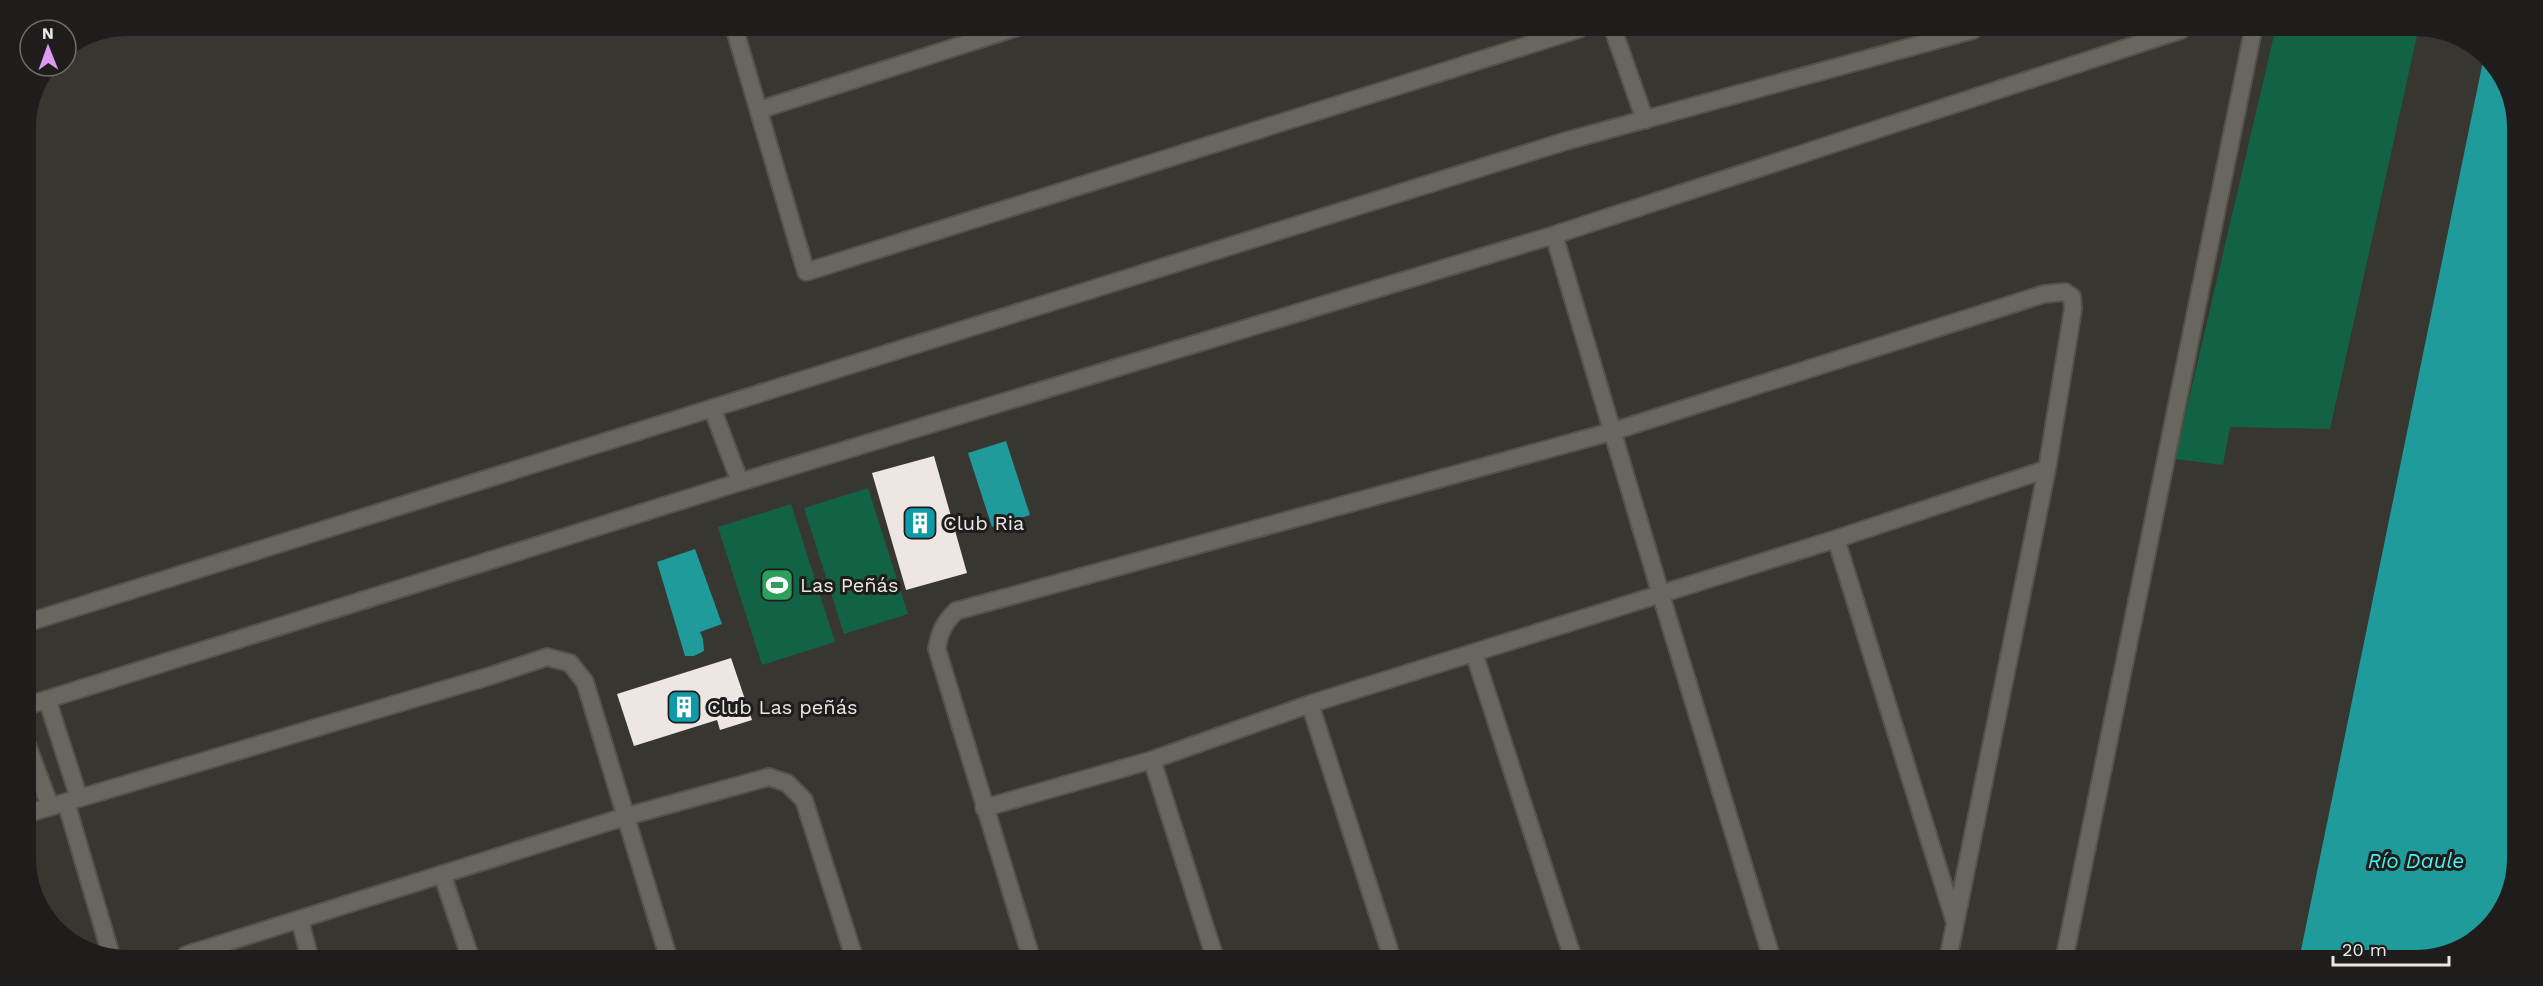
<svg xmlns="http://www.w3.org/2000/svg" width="2543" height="986" viewBox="0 0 2543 986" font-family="'Work Sans',sans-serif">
  <rect width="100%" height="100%" fill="#383630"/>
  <path fill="#126346" d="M2275,31H2418L2330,429L2230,427L2223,465L2175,459Z
    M868,488L908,614L844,634L804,508Z
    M791,504L835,642L762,665L718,527Z"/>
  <path fill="#1f9b9b" d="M2484,56L2496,65L2517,120L2512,892L2472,943L2416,960H2299Z
    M1006,441L1030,515L992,527L968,453Z
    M695,549L722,624L700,632L703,639L704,651L694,656H685L657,562Z"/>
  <path fill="#eee6e3" d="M934,456L967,573L906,590L872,473Z
    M731,658L752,720L720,730L717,720L634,746L617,694Z"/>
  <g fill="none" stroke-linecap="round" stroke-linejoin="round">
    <g stroke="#54524d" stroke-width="20">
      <path id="minor" d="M734,27L806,272L1579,29
        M1613,29L1645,120
        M759,110L1015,28
        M1554,235L1661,595L1772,959
        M712,408L740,482
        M1836,539L1954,919
        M26,623L1566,141L1973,30
        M1474,653L1573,958
        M47,699L79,798
        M1310,704L1392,958
        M26,706L740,482L1554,235L2181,30
        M26,742L50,806
        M1152,760L1215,958
        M66,802L111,955
        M984,808L1152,760L1310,704L1836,539L2047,469
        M26,814L490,676L547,657L570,663L585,682L668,956
        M442,874L470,956
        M300,921L309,955
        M186,955L624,817L769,777L787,783L804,800L854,957
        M1031,957L937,649C939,633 944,623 956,611L1614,431L2044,294L2065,292L2072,297L2073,309L2047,469L1948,959
        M2064,960L2253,31"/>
    </g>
    <use href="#minor" stroke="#696660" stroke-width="16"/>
  </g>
  <defs>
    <g id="building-square" transform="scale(1.725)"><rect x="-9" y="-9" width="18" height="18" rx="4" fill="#0f9aa8" stroke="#1f1d1b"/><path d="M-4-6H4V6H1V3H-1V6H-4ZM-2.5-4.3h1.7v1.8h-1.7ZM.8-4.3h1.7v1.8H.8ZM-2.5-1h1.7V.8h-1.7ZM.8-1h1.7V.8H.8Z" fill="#fff"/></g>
    <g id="stadium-square" transform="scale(1.725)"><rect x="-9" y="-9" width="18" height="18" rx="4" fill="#2e9e5b" stroke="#1f1d1b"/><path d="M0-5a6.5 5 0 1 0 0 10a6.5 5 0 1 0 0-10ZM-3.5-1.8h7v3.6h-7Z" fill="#fff"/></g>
  </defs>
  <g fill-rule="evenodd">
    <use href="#building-square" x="920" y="523"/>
    <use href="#stadium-square" x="777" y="585"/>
    <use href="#building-square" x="684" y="707"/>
  </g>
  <g text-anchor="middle" stroke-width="6" stroke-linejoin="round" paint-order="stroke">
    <g font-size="20" fill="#e9e8e4" stroke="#1f1d1b" text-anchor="start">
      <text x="943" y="530">Club Ria</text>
      <text x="800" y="592">Las Peñás</text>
      <text x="707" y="714">Club Las peñás</text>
    </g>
    <g font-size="21" font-style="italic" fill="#4beded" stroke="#1f1d1b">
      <text x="2416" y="868">Río Daule</text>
    </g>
  </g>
  <path d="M0 0H2543V986H0ZM127 36H2416A91 91 0 0 1 2507 127V859A91 91 0 0 1 2416 950H127A91 91 0 0 1 36 859V127A91 91 0 0 1 127 36Z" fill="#1f1d1b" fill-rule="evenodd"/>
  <g transform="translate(48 48) rotate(359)"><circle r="28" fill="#1f1d1b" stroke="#706e6b" stroke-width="1.5"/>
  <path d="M0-4.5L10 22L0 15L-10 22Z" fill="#da9af6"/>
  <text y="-9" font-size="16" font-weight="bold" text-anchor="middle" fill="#e9e8e4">N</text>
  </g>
  <path d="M2333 956v9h116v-9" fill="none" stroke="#e9e8e4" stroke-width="3"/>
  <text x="2342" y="956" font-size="18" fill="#e9e8e4" stroke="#1f1d1b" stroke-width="4.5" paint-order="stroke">20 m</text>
</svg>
